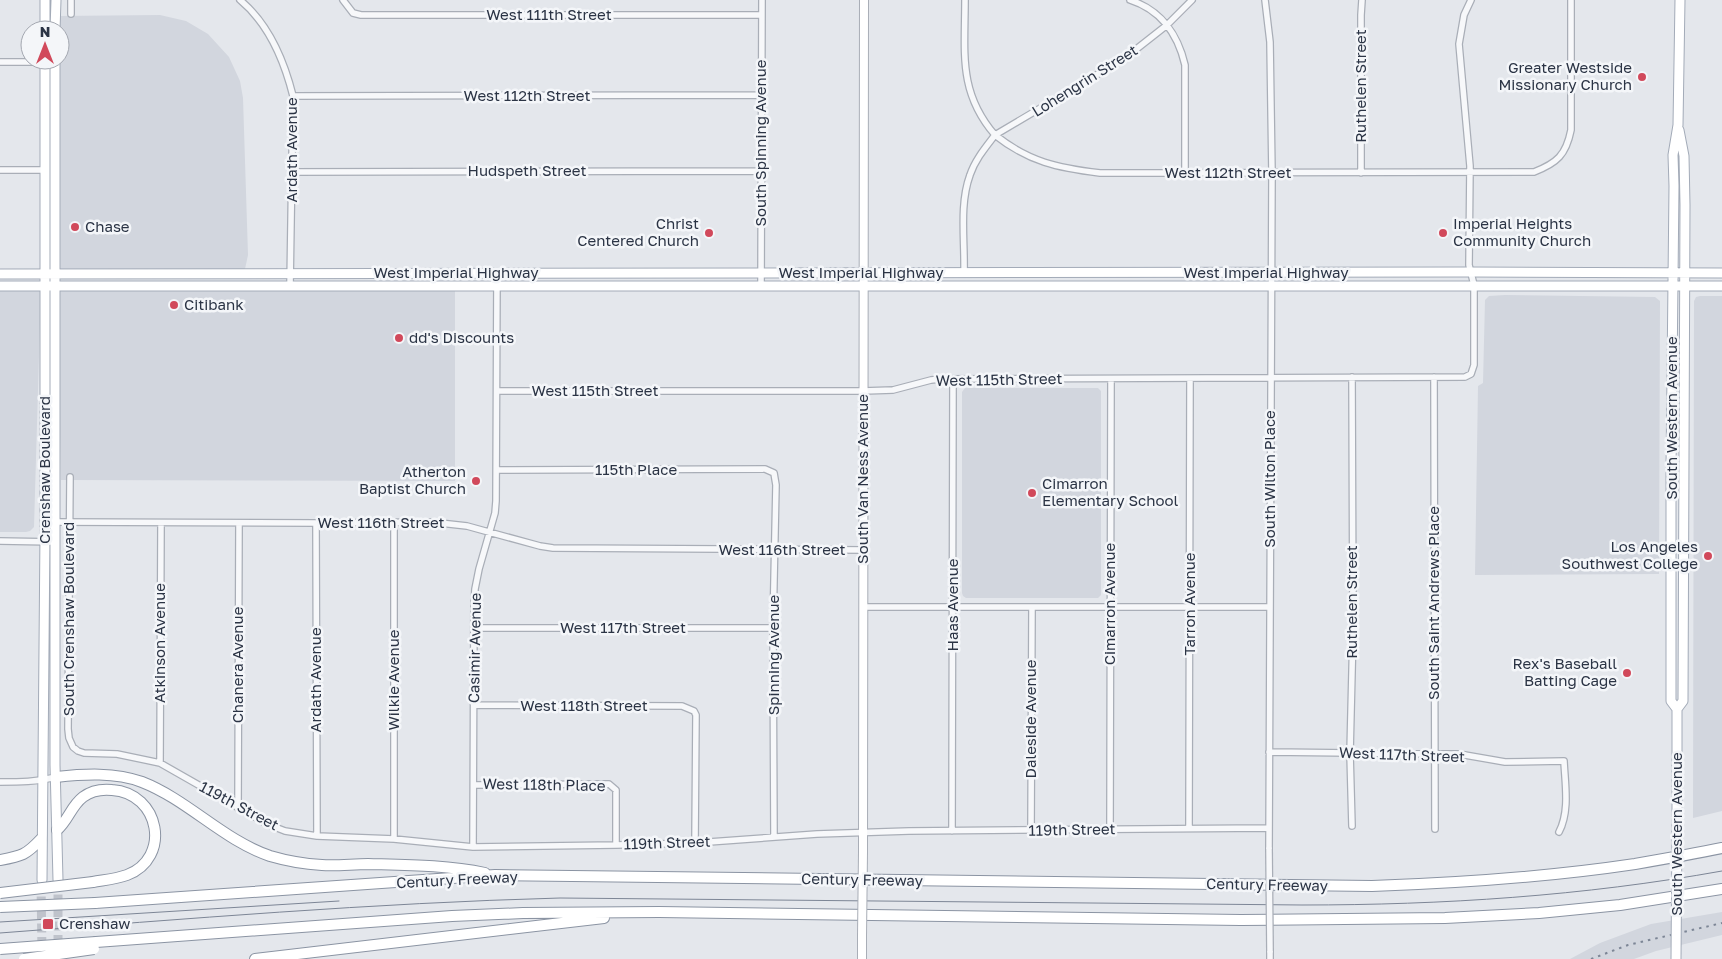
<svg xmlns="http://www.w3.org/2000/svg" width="1722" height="959" viewBox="0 0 1722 959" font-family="'Golos Text',sans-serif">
  <rect width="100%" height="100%" fill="#e4e7ec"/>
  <path fill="#d2d6de" d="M160,15L186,21L208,34L229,57L240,81L243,98L248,255L245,269L57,271L58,60H60V30H58V16Z
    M455,287V481L61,480L57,289Z
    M41,288L34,527L30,531L26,532H0V290Z
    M1505,295L1655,297L1660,301L1659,574L1475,575L1478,386L1483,383L1485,300L1489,296Z
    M1700,296H1722V811L1693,818L1694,301L1696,297Z
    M965,388H1098L1101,391V595L1098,598H966L963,596L962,593V392Z
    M1722,912V935L1656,951L1634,959H1570L1600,943L1651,924Z"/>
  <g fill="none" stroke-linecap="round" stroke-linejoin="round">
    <path stroke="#bfc3cb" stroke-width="9" stroke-dasharray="9 4.5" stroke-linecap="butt" d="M58,881V951
      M41,883L42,953"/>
    <g stroke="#a9aeb7" stroke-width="8">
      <path id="minor" d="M240,0C269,24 284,60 293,96L290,286
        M343,0L353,13L361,15H762
        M1130,0C1161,10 1178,35 1185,65V173
        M1192,0L1167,25L1125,58L995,135C1029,162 1058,168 1100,173L1534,172C1557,163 1566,155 1571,130V0
        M1265,0L1270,42L1272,174L1269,849
        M71,14V0
        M0,62H54
        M293,96L761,95
        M0,170H45
        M293,172L762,171
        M1361,173V15L1362,0
        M964,273C965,241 959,205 970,175C975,160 985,148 995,135C958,92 965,53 965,0
        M761,286L762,0
        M1434,377L1435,829
        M497,391H863L893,390L931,380L941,379L1465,377L1471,374L1474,365V285L1469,265L1470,166L1459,44L1464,15L1471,0
        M497,470L765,469L774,473L776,485L773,628L774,837
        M70,477L68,729L69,738L73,747L78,751L84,753L117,754L160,763L267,824L285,831L317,836L394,839L473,847L616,845L695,843L817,834L909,831L1269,828
        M54,522L316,523L431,522L467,526L540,546L553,548L863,550
        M394,522V839
        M316,523L317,836
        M0,541L55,542
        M863,607H1270
        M474,628H773
        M474,705L682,706L694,711L696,715L695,843
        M1269,752L1435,754H1459L1505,762L1564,761C1565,784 1570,811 1559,832
        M160,763L161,523
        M0,782C19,782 37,782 56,777
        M474,785L609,784L616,790V845
        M238,808L239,523
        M1352,826L1350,753L1353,631L1352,377
        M1189,828L1190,379
        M1110,829L1111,379
        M1031,830L1032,607
        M952,831L953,379
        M473,847L474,606L475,589L479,569L495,513L496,501L497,273
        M1270,959V951"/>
    </g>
    <g stroke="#a9aeb7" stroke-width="10">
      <path id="secondary" d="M863,852L864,0
        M862,959V936"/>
    </g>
    <g stroke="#a3abb8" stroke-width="11">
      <path id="primary" d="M45,30V0
        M55,30L56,0
        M55,60V765L58,880
        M0,274L1470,272L1722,273
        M0,286H1722
        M1677,709L1671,701V469L1674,186L1673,155L1678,125L1680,0
        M1677,831V709L1683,701L1685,205L1684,156L1679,130
        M42,880L45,531V60"/>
    </g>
    <g stroke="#8b94a3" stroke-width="12">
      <path id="motorway" d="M56,777C84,774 115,772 142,782C188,800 223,840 270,856C287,861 305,864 322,865C337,866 353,864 368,864C407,865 447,865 485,873
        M57,830C68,821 71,806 83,797C91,791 102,789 112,790C160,793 172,858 127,875C116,879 104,880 93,882
        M0,860C22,856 26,855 41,839
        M95,903L495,875L1372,886C1460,883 1548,877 1635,864C1664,859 1693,854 1722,848
        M96,942L452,916L523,913L659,912L1241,920L1445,918L1539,913L1620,905L1722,889
        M255,959L604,918"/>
    </g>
    <use href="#minor" stroke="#f7f8fa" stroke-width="5.5"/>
    <use href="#secondary" stroke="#fff" stroke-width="8"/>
    <use href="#primary" stroke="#fff" stroke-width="9"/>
    <use href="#motorway" stroke="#fff" stroke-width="10"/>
    <path stroke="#7d8696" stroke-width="1" d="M0,922L339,901
      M0,933C186,919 373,903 560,898L1302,905C1443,905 1583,896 1722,871"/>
    <path stroke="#7d8696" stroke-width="2" stroke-dasharray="2.5 5" stroke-linecap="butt" d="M1591,959L1628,945L1722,923"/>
    <g stroke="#a9aeb7" stroke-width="8" stroke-linecap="butt">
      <path id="minor-bridge" d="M1269,849L1270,951"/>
    </g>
    <g stroke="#a9aeb7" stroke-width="10" stroke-linecap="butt">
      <path id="secondary-bridge" d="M862,936L863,852"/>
    </g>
    <g stroke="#a3abb8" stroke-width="11" stroke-linecap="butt">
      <path id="primary-bridge" d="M1676,959L1677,831"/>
    </g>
    <g stroke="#8b94a3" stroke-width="12" stroke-linecap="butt">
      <path id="motorway-bridge" d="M0,893L93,882
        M0,907L95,903
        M0,949L96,942
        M24,959L94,949"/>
    </g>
    <use href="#minor-bridge" stroke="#f7f8fa" stroke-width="5.5"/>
    <use href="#secondary-bridge" stroke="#fff" stroke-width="8"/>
    <use href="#primary-bridge" stroke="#fff" stroke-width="9"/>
    <use href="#motorway-bridge" stroke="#fff" stroke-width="10"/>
  </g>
  <g fill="#d1495b" stroke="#f4f6f9" stroke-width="2">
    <circle cx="1642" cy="77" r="5"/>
    <circle cx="75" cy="227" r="5"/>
    <circle cx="709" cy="233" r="5"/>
    <circle cx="1443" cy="233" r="5"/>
    <circle cx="174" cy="305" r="5"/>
    <circle cx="399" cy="338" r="5"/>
    <circle cx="476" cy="481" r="5"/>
    <circle cx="1032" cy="493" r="5"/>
    <circle cx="1708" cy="556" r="5"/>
    <circle cx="1627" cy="673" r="5"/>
    <rect x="42" y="918" width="12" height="12" rx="2.5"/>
  </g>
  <g text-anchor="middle" stroke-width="5" stroke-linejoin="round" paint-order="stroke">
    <g font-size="15" fill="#2b3445" stroke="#f4f6f9">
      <text x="549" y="20">West 111th Street</text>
      <text transform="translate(1085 81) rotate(-32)" y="5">Lohengrin Street</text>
      <text transform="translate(1361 86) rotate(-90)" y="5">Ruthelen Street</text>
      <text x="527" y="101">West 112th Street</text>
      <text transform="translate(761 143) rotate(-90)" y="5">South Spinning Avenue</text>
      <text transform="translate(292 150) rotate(-90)" y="5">Ardath Avenue</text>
      <text x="527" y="176">Hudspeth Street</text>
      <text x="1228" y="178">West 112th Street</text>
      <text x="456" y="278">West Imperial Highway</text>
      <text x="861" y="278">West Imperial Highway</text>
      <text x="1266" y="278">West Imperial Highway</text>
      <text transform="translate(999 380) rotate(-1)" y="5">West 115th Street</text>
      <text x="595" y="396">West 115th Street</text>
      <text transform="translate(1672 418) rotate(-90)" y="5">South Western Avenue</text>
      <text transform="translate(45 470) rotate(-90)" y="5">Crenshaw Boulevard</text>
      <text x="636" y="475">115th Place</text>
      <text transform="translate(863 479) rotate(-90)" y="5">South Van Ness Avenue</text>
      <text transform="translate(1270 479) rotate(-90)" y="5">South Wilton Place</text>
      <text x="381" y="528">West 116th Street</text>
      <text x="782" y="555">West 116th Street</text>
      <text transform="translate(1352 602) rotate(-90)" y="5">Ruthelen Street</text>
      <text transform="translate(1434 603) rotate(-90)" y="5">South Saint Andrews Place</text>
      <text transform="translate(1110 604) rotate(-90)" y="5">Cimarron Avenue</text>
      <text transform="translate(1190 604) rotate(-90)" y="5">Tarron Avenue</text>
      <text transform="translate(953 605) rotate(-90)" y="5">Haas Avenue</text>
      <text transform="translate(69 619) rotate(-90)" y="5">South Crenshaw Boulevard</text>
      <text x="623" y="633">West 117th Street</text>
      <text transform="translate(160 643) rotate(-90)" y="5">Atkinson Avenue</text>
      <text transform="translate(475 648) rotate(-89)" y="5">Casimir Avenue</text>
      <text transform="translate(774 655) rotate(-90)" y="5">Spinning Avenue</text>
      <text transform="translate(238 665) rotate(-90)" y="5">Chanera Avenue</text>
      <text transform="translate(316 680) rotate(-90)" y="5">Ardath Avenue</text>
      <text transform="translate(394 680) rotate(-90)" y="5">Wilkie Avenue</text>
      <text x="584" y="711">West 118th Street</text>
      <text transform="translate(1031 719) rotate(-90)" y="5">Daleside Avenue</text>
      <text transform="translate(1402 755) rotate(2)" y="5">West 117th Street</text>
      <text transform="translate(544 785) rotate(1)" y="5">West 118th Place</text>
      <text transform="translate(239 806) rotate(28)" y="5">119th Street</text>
      <text transform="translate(1072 830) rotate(-1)" y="5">119th Street</text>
      <text transform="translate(1677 834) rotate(-90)" y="5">South Western Avenue</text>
      <text transform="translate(667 843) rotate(-2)" y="5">119th Street</text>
      <text transform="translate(457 880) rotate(-3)" y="5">Century Freeway</text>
      <text transform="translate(862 880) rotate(1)" y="5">Century Freeway</text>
      <text transform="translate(1267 885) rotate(1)" y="5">Century Freeway</text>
    </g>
    <g font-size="15" fill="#2b3445" stroke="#f4f6f9" text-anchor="start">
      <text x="1632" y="73" text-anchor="end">Greater Westside<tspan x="1632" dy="17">Missionary Church</tspan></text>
      <text x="699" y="229" text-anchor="end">Christ<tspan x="699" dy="17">Centered Church</tspan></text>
      <text x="1453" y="229">Imperial Heights<tspan x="1453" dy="17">Community Church</tspan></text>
      <text x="85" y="232">Chase</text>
      <text x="184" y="310">Citibank</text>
      <text x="409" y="343">dd's Discounts</text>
      <text x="466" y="477" text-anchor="end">Atherton<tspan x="466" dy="17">Baptist Church</tspan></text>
      <text x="1042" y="489">Cimarron<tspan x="1042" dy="17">Elementary School</tspan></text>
      <text x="1698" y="552" text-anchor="end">Los Angeles<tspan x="1698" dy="17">Southwest College</tspan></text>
      <text x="1617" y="669" text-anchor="end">Rex's Baseball<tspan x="1617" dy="17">Batting Cage</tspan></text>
      <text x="59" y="929">Crenshaw</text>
    </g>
  </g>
  <g transform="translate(45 45)"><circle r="24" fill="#f4f6f9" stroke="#a4a8b1"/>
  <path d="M0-4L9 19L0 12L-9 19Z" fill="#d1495b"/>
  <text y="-8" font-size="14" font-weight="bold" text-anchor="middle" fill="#2b3445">N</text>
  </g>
</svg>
